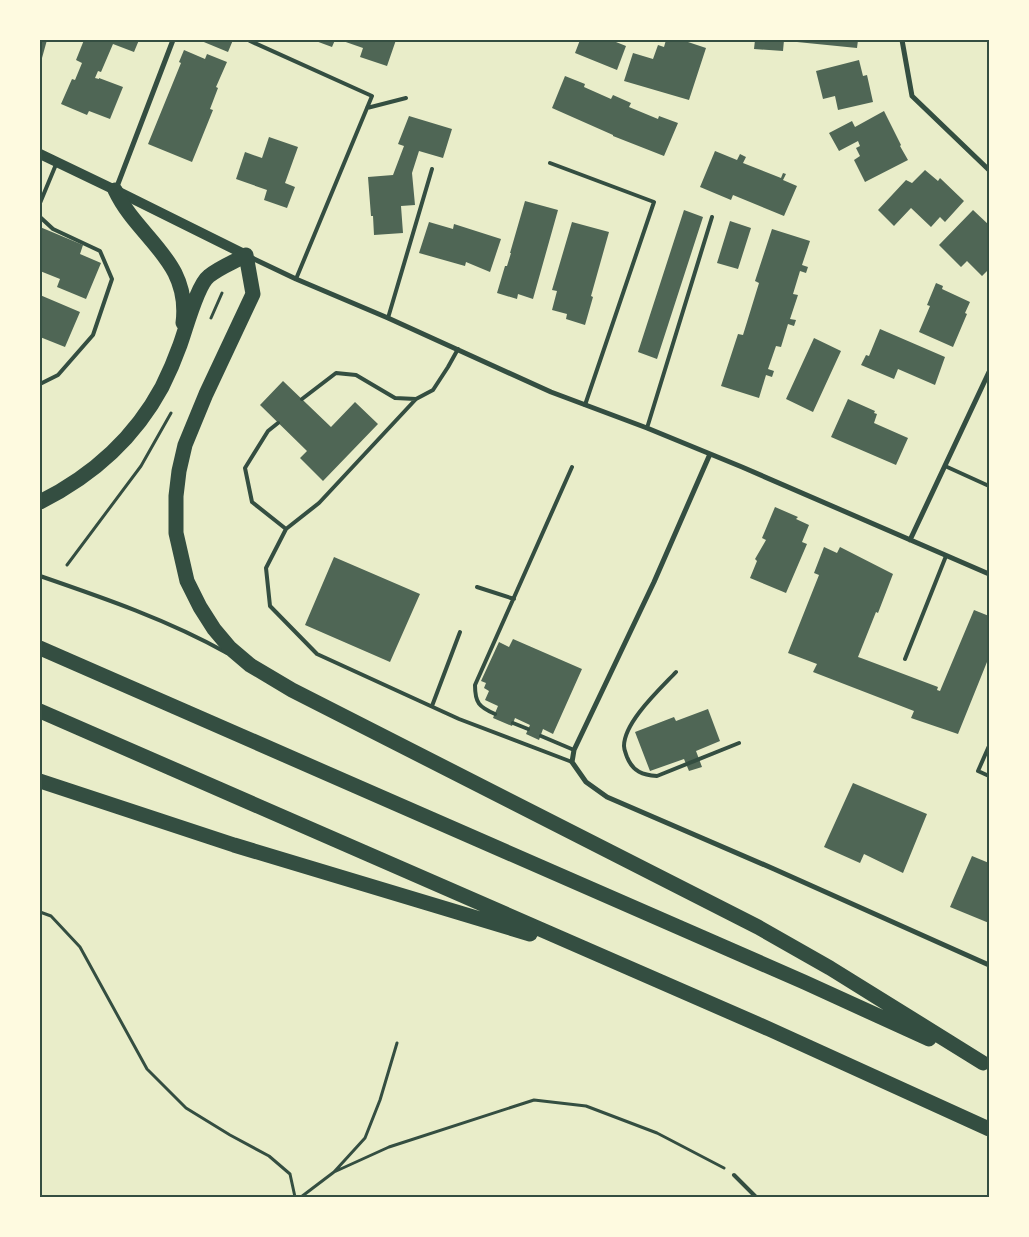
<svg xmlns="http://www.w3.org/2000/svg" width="1029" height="1237" viewBox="0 0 1029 1237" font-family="Inter,sans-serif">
  <rect width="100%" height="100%" fill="#e9edc9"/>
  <path fill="#4f6655" d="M40,40H47L42,58H40Z
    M84,40H139L134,52L113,44L101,72L98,71L95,78L99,79V78L123,87L110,119L89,111L87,115L61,104L72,79L75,80L82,63L76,60Z
    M199,40H233L228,52Z
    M313,40H335L332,47Z
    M340,40H396L387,66L360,57L363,48Z
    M580,40H611L626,46L617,70L575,53Z
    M666,40H682L706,48L689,100L624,81L633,53L653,59L658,45L664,47Z
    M755,40H784L783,51L754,49Z
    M797,40H858L857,48L797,42Z
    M184,50L205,59L207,54L227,62L216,87L218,88L210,109L213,110L192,162L148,144L181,63L179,62Z
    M859,60L863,76L867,75L873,102L838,110L835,96L823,99L816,71Z
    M565,76L585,84L584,87L611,99L613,95L631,103L629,107L658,119L659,116L678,123L664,156L613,136V135L552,108Z
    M884,111L901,145L900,146L908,160L865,182L854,160L860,156L856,148L860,146L858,141L839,151L829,133L852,121L855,127Z
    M409,116L452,129L443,158L419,151L412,173L415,205L401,206L403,233L374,235L373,216H371L368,177L393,175L404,146L398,144Z
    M269,137L298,147L285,183L295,187L287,208L264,200L267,190L236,179L245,152L262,158Z
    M715,151L737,160L740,154L746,157L743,163L781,178L783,173L786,174L783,180L797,186L784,216L733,195L731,200L700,187Z
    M925,170L938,181L940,178L964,201L945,222L940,217L931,227L911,208L894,226L878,210L906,180L912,183Z
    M525,201L558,210L533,299L518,294L517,299L497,293L505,266H507L511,253H510Z
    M684,210L703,217L657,359L638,352Z
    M973,210L989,225V269L982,276L967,261L961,267L939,245Z
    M730,221L751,228L738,269L717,263Z
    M429,222L453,229L454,224L501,239L490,272L466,262L465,266L419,253Z
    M572,222L609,232L591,296L593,297L585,325L566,319L567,314L552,310L557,291L552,290Z
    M40,227L83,245L80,254L101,263L86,299L57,287L60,279L40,271Z
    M772,229L810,241L802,265L808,267L806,273L800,271L793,294L798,295L790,319L796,320L794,326L788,324L781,347L776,346L768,369L774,371L772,377L766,375L759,398L721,386L738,334L743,335L759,283L755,281Z
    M936,283L943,286L942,289L970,302L965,313L967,314L953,347L919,332L930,306L927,305Z
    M40,295L80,312L65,347L40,337Z
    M880,329L945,357L935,385L898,369L894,379L861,365L866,355L869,356Z
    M814,338L841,351L813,412L786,399Z
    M283,381L331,427L355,402L378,424L323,481L300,458L307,451L260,405Z
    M848,399L875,411L874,413L877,414L874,423L908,438L896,465L831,437Z
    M775,507L798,517L796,519L809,525L802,542L807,544L786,593L750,578L757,561L755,559L766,540L762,538Z
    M824,547L837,553L840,547L893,574L878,613L876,612L858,657L861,658L938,687L937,690L940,691L974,610L989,616V657L958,734L911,718L914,711L813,672L817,664L788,653L819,575L814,573Z
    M334,557L420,594L390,662L305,625Z
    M513,639L582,669L553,734L543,729L539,740L526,734L530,725L515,718L512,726L493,718L498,706L485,700L489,691L484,688L486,683L481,681L499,642L509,647Z
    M708,709L720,741L696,751L702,767L689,771L684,759L650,771L635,732L674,717L676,721Z
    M853,783L927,814L903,873L864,854L860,863L824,847Z
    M972,856L989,863V923L950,907Z"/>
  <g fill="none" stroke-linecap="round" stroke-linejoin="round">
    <path stroke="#344e41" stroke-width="3" d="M211,318L222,293
      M67,565L141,466L171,413
      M40,912L51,916L80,947L147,1069L186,1108L230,1135L269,1156L290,1174L295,1197
      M334,1172L389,1147L534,1100L586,1106L657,1133L724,1168
      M301,1197L334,1172L365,1138L380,1100L397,1043"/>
    <path stroke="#344e41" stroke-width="4" d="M250,41L372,96L296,279
      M367,108L406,98
      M550,163L654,202L585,405
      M40,203L57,162
      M40,217L53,229L100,251L112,279L93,335L58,375L40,384
      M388,318L432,169
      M302,399L336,373L356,375L395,398L416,399L433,390L448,367L458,349
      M416,399L319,503L286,529L266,568L270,606L317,654L459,719L572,762
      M278,423L268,431L245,468L252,502L286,529
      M647,428L712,217
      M945,466L989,486
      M40,576C104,598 168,620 227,653
      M477,587L514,599
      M905,659L946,556
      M676,672C660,689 624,722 624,746C624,750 626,754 627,757C633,772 643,775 657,776L739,743
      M432,706L460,632
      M495,714C479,707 475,703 475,685L572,467
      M513,723L528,729
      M541,736L574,750
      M989,746L978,771L989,776
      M734,1175L756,1197"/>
    <path stroke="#344e41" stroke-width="5" d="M902,40L912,96L989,170
      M116,189L173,40
      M250,257L296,279L388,318L551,392L647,428L742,467L989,574
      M710,454L654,582L574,750L572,762L586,782L607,797L774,869L989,965
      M910,540L989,372"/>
    <path stroke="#344e41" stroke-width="10" d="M40,154L115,190L246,255"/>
    <path stroke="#344e41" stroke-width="15" d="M115,190C138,239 191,260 183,323
      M40,502C92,476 134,439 162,387C169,373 175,359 180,345C186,329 197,285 209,276C220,267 234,262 246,255L253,294L206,394L185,445L179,471L176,496V533L187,581L200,607L214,629L230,648L250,665L292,690L758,927L830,968L983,1063
      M40,648L804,982L929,1039
      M40,711L769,1029L989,1129
      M40,781L234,845L530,934"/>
  </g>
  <rect width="1029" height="1237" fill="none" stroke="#fefae0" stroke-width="82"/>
  <rect x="41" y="41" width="947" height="1155" fill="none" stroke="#344e41" stroke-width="2"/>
</svg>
